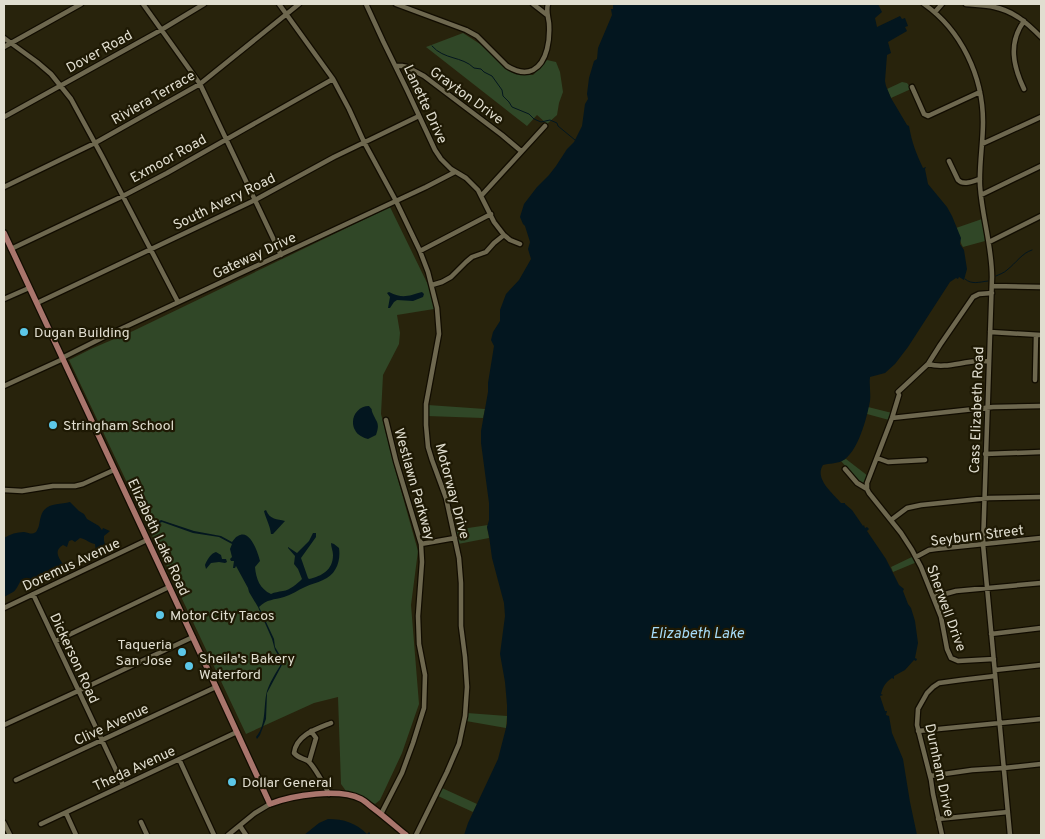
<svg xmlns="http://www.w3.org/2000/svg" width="1045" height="839" viewBox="0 0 1045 839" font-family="Overpass,sans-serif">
  <rect width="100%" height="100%" fill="#28230c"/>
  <path fill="#304727" d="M463,33L480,44L511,72L533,75L547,60L556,62L560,72L563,92L559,103L557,115L547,124L537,115L527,126L426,47Z
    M902,82L907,83L910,87L912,88L911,89L891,98L887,89Z
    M390,207L432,293L434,309L397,315L400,333L399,344L383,375L381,414L395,469L418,551L411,605L419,704L402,753L380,800L375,804L346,791L341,784L338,697L314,703L246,734L69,360L93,348L133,331Z
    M982,219L985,241L963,247C960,243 959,234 956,228Z
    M428,405L485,409L483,418L427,416Z
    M868,407L892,413L889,420L867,414Z
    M846,459L868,476L865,484L858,480L841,461Z
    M488,525L487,527L489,538L458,544L455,530Z
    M914,556L917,562L893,572L891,567Z
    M467,713L507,716L506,728L466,721Z
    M442,788L477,804L473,812L438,796Z"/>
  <path fill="#03161f" d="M613,4H878L882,12L875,18L877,27L900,16L902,19L905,18L908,26L905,27L907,31L888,42L891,53L887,55L885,81L886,86L891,98L907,125L909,126C912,143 916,153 923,168L926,167L925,169L928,184L947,207L952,216L961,238L960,244L964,250L967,269L964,280L959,277L958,279L956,278L950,282L908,347L895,364L885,373L870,377C869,385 871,393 870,401C867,417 858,453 842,461C836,464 829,463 823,465C814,479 833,493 841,503H845V504L852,510L863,526L864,525L865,528L867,527L869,529L867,531L886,559L899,585L904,589L903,591L908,604L911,608L915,621L918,643L915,658L917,659L916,661L914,660L905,670L894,676V679L892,678C886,682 883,686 881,694L883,695L880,696L885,711H887L886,715L889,716L892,733L903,759L910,802L917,835H464L468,823L498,759L507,724V705L505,682L500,654L505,616L504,603L492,558L489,536L487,527L489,520V503L481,443V431L488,392V383L494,346L491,340L493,332L500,321V310L506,294L519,280L531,259L528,249L530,242L525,226L523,224L520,217L524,204L537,187L549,175L556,166L567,149L574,142L582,126L585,104L588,99L587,94L589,78L594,61L597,59L598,48L612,15L611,9H613Z
    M389,292C403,299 408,296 422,292L424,294L423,297L413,301L397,300L394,302L390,308H388L390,297L387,293Z
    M369,406C374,412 370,407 373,414C377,423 380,423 376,435L368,439C364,438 357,435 355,430C349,419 357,406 369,406Z
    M70,502L79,511L84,514L87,519L99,526L102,530L103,528L110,531L104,536V541L108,552C103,556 101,555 96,553L95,544C89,543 86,539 80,538L75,542L72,540L69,541L67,547L63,545C53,551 59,558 64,566L62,572C55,575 45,578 37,579C31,580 26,579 20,582C14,594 14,591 4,597V538C10,534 17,532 24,532C30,533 31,535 36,532C40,526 39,522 41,516C45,502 60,505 70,502Z
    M266,510C270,520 277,519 285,521L273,534H271C270,525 266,519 264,511Z
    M161,520L194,531L221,536L232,542C234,540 235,537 238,536C250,528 258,553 260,561L255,567C256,579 260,589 271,594C275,592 278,592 283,591C290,590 297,584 302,579L298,569L294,564L295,556L288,548V547L297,553L309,541L313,533H316V537L301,558L308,578L309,579C322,576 333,570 333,555C333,551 331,547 331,543L334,544L339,548C341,561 336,575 323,580C317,583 311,584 305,587C298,590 291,595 284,597C274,600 267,599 259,607L274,639L275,647L281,657L283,663L267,693L266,719L260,735L257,739L256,737C267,724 263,706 267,691C269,684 276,672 280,666L281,660L275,650L272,639L258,607L249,592L248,588L236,566L235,568H233L234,561H231L230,559L232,557L230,549L232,544L219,537L193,533L162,522L150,527Z
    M216,552L221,555L222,559H226L227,562L225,563L219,562L211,563L206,569L205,565C207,560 211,553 216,552Z
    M328,819C344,819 356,823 367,834L369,832L370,833V835H304L319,823Z"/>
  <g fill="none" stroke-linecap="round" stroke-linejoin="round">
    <path stroke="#03161f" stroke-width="1" d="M432,46C444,60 462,56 474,68L481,69L484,72L492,76L502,90L503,96L509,102L512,107L529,114L534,119L541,122L550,120L557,123L558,126L575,140
      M996,276C1000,274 1004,273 1007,270C1016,263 1022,253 1032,250
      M965,279C972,285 979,282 988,281"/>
    <g stroke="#110c00" stroke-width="7">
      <path id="minor" d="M143,4L200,84L281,255
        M279,4L333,79L349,109L364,142L396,201L420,251L428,272L437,308L439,334L426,404V425L428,447L432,460L446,498L459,558L461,583V626L465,657L467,687L465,716L459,744L447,772L416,835
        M366,4L383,41L407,90L435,150L441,159L451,169L466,178L478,190L494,222L504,235L510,240L520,244
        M396,4L466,30L477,36L507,66C515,71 525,74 533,70C548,62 550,38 549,23C548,16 546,11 548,4
        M533,4L547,15
        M924,4C961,30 983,76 983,122C983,143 979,165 980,186C982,217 992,246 992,277L983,544L1010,835
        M966,4C975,5 985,5 994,7C1014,11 1027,23 1041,37
        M935,12L942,4
        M1024,21C1008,43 1013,66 1024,89
        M4,38L37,62L51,74L71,99L102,156L178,302
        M4,47L81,4
        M396,66H402L407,67L424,76L502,135L521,151
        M912,87L924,114L928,116L980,92
        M4,117L161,30L204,4
        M982,144L1041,117
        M949,161L958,180C964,186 973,181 980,179
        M4,187L95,143L200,84L299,4
        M981,195L1041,166
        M481,196L545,126
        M989,242L1041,216
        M11,249L123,196L167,173L333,79
        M420,251L491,214
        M432,285L442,282L451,277L466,262L472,257L486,252L494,243L504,235
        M992,286L1041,287
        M4,299L29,288
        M37,303L255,200L334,157L419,116
        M990,332L1041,335
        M62,358L110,334L426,187L455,172
        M928,364C942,368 955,364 969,362C976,361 982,361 989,361
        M1035,380L1036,335
        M4,386L63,359
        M898,392L928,364L940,345L973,297L979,294L992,293
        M899,395L892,418L867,483V489L869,493L901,533L912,550L921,567L941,617L947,649L951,658L958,661L994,659
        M892,418L993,407L1041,406
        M985,454L1041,452
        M877,458L888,462L925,460
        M845,469L857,483L867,489
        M4,490L22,491L53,486H75L83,484L114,470
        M891,520L907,508L921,505L989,498L1041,497
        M421,544L455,538
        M916,557L929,550L936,549L1041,538
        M33,594L123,785
        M934,597L956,591L1041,583
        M4,608L147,540
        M991,634L1041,628
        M56,641L169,587
        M995,670L1041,665
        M4,725L78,691L193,637
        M918,731L1041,719
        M179,759L214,835
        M309,762L316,738L311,731
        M930,776L972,770L1004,768L1041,764
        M16,780L216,687
        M329,794C325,786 314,766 308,761C303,758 298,758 294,753C296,735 316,729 331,723
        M66,813L76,835
        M381,814L402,773L413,743L424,708L425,675L419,644L418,616L422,562L421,544L396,461L386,420
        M938,819L1008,812
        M141,822L147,835
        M4,823L10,835
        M41,824L237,732
        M240,826L246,835
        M228,835L255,813L270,804
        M942,835L933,794L931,780L917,725L918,709L927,693L933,687L939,683L961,680L995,676"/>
    </g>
    <g stroke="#110c00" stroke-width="8">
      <path id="major" d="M4,233L216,687L270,804C293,795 339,788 361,799C365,801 369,805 373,808C385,817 395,826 406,835"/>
    </g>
    <use href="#minor" stroke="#6e684f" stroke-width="4.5"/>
    <use href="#major" stroke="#a9756c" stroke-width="5.5"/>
  </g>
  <g fill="#5cc7e8" stroke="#1e1904" stroke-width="2">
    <circle cx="24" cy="332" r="5"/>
    <circle cx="53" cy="425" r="5"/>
    <circle cx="160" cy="615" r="5"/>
    <circle cx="182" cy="652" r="5"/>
    <circle cx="189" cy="666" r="5"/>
    <circle cx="232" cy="782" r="5"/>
  </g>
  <g text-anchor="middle" stroke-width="4.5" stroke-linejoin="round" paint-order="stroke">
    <g font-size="14" fill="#e1ded0" stroke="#1e1904">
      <text transform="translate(99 51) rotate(-29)" y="5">Dover Road</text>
      <text transform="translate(467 95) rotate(36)" y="5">Grayton Drive</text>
      <text transform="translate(153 97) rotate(-30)" y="5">Riviera Terrace</text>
      <text transform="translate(426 104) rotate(65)" y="5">Lanette Drive</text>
      <text transform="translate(168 158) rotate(-29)" y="5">Exmoor Road</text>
      <text transform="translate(224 201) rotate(-26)" y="5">South Avery Road</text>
      <text transform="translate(254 255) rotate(-25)" y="5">Gateway Drive</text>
      <text transform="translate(976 410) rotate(-88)" y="5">Cass Elizabeth Road</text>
      <text transform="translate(415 484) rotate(74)" y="5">Westlawn Parkway</text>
      <text transform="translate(453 491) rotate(75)" y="5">Motorway Drive</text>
      <text transform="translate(977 535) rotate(-7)" y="5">Seyburn Street</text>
      <text transform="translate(159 537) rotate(65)" y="5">Elizabeth Lake Road</text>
      <text transform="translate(71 564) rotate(-25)" y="5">Doremus Avenue</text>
      <text transform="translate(947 608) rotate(70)" y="5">Sherwell Drive</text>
      <text transform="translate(75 658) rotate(65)" y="5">Dickerson Road</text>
      <text transform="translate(111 724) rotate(-25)" y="5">Clive Avenue</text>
      <text transform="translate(134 768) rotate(-25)" y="5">Theda Avenue</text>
      <text transform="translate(940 770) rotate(78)" y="5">Durnham Drive</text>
    </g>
    <g font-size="14" fill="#e1ded0" stroke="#1e1904" text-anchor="start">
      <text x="34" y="337">Dugan Building</text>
      <text x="63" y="430">Stringham School</text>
      <text x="170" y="620">Motor City Tacos</text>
      <text x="172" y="649" text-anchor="end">Taqueria<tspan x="172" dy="16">San Jose</tspan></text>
      <text x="199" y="663">Sheila's Bakery<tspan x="199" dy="16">Waterford</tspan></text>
      <text x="242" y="787">Dollar General</text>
    </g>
    <g font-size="15" font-style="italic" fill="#a6dbf7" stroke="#1e1904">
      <text x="697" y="638">Elizabeth Lake</text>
    </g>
  </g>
  <rect width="1045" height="839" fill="none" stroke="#e1ded0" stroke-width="10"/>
</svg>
